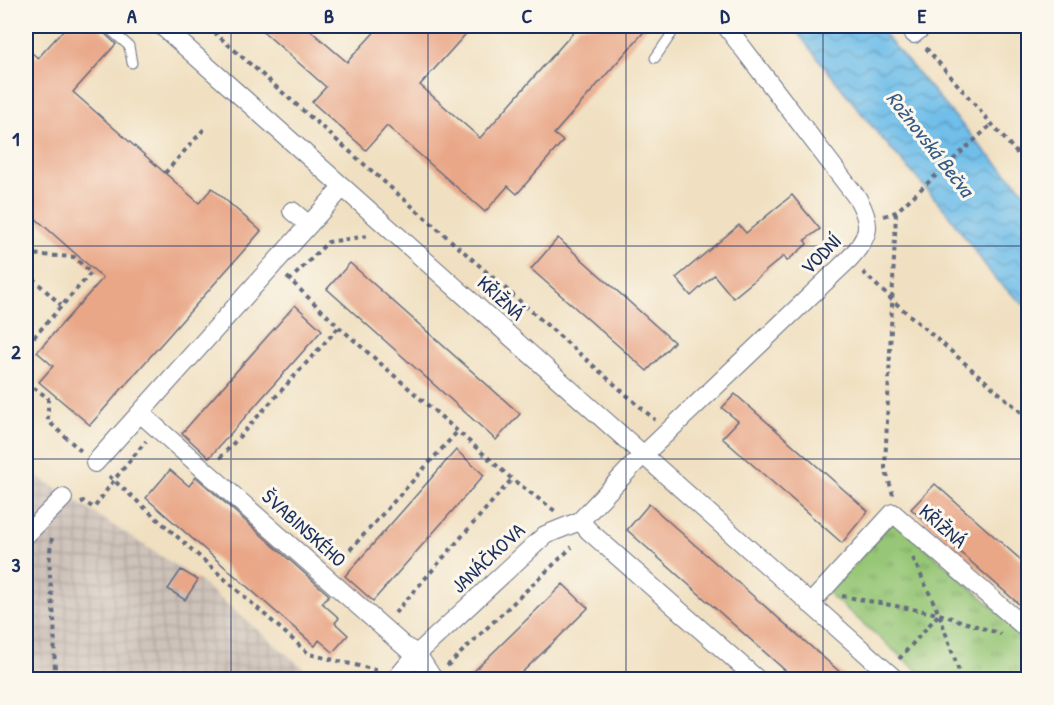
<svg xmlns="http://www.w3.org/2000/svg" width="1054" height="705" viewBox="0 0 1054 705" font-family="'Patrick Hand',sans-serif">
  <defs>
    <pattern id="industrial-grid" width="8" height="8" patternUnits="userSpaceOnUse" patternTransform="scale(1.5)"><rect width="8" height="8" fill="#cec2b9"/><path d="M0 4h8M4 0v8" fill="none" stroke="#b0a7a1"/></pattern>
    <pattern id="grass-tufts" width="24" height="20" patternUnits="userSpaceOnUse" patternTransform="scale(1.5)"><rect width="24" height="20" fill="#96c676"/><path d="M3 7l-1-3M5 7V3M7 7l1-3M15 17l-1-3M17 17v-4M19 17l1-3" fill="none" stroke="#7aa164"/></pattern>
    <pattern id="water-waves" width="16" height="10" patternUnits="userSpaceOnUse" patternTransform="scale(1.5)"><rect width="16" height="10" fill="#6fbee9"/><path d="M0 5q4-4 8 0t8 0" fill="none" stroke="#5a9bc0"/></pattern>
  </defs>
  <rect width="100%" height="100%" fill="#fbf7ec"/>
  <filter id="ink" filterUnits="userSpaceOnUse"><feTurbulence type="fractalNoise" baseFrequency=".0167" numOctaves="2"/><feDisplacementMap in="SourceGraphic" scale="12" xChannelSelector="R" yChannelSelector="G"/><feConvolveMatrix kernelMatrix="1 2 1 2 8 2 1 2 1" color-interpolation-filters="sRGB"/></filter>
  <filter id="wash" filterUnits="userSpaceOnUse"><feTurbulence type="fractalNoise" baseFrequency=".008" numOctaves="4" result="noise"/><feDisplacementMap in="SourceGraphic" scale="24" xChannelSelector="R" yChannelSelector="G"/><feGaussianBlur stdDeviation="1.35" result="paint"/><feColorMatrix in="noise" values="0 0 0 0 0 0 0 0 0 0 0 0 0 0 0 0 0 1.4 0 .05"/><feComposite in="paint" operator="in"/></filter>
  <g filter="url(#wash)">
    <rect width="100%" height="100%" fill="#f0e0c1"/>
    <path fill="url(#industrial-grid)" d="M26,469L198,580L316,679H26Z"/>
    <path fill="url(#grass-tufts)" stroke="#587a6a" stroke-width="1.5" d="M894,520L1028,638V668L1018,679H927L828,593Z"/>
    <path fill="url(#water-waves)" stroke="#4576a4" stroke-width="1.5" d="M792,26H877L983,149L1028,195V308L996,280L946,211L879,135Z"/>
    <g id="blocks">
      <path fill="#e9a788" d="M67,26H99L102,31L116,44L73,92L199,203L212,188L261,231L90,425L39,382L53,366L37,352L103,278L26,210V48L38,58Z
        M257,26H305L347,62L380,26H473L420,85L480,138L579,26H649L554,134L563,141L517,194L508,186L485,212L387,126L366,150L312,102L326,87Z
        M792,195L820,229L805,240L807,244L787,261L784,256L733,298L714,275L691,296L676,278L739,225L746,233Z
        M558,238L674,342L647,371L531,269Z
        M350,263L520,414L496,440L327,289Z
        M295,305L322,330L209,458L182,433Z
        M735,394L868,511L842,543L722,438L738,421L722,408Z
        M456,450L484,475L373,601L345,576Z
        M170,470L189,486L196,477L329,595L322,603L339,618L335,623L348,635L333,652L319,640L315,646L146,498Z
        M935,484L1029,567V613L911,509Z
        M649,504L695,545L849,680H796L627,530Z
        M181,570L198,580L185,600L168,589Z
        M563,584L588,608L559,637L514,680H465Z"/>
    </g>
  </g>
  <g filter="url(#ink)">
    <use href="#blocks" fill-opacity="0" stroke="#666d81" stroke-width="1.5"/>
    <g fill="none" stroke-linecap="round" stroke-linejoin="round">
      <g stroke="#666d81" stroke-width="11">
        <path id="lane" d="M106,26L129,46L132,63
          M655,58L677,26"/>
      </g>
      <g stroke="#666d81" stroke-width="20">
        <path id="street" d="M162,26L896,680
          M914,34L924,26
          M292,211L309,225
          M140,413L404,646L417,654L434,680
          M95,463L343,187
          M580,521L589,531L758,680
          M26,535L63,498
          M810,604L893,513L1028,630
          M395,680L417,654L545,535L580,521L635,463L849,259C869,237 873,226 858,199L726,26
          M1026,680L1028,677"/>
      </g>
      <path stroke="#666d81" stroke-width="4" stroke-dasharray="4.5 4.5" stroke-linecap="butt" d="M207,26L655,420
        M926,48L1028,166
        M165,173L204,129
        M884,216L896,212L992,124
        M26,254L74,257L91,273L26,346
        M26,272L61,305
        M863,272L892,300L1028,418
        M287,277L339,327L512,479L555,511
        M289,281L328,242L368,236
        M26,382L48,398V421L81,451
        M220,458L339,327
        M109,476L309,654L380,671
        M893,495L885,468L896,212
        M81,503L83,501L94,508L114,480L146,441
        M52,538C47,562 51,584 53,608C56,632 53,656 56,680
        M913,558L939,614L962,680
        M338,563L458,431
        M842,596L939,614L1001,634
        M395,613L512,479
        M899,659L939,614
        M447,666L572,547"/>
      <use href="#lane" stroke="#fff" stroke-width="9"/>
      <use href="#street" stroke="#fff" stroke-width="18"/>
    </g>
  </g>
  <path fill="none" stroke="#1b2f5e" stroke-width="1.5" stroke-opacity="0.55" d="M231,26V680M428,26V680M626,26V680M823,26V680M26,246H1028M26,459H1028"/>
  <g text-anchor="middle" stroke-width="6" stroke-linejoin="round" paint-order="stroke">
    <g font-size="20" fill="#1b2f5e" stroke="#fbf7ec">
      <text transform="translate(821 254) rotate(-45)" y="7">VODNÍ</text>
      <text transform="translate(501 298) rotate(42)" y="7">KŘIŽNÁ</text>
      <text transform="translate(943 526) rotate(41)" y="7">KŘIŽNÁ</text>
      <text transform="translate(304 528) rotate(42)" y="7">ŠVABINSKÉHO</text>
      <text transform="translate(488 558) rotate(-43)" y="7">JANÁČKOVA</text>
    </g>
    <g font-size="21" font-style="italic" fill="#345a88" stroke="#fbf7ec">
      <text transform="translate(930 144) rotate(52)" y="7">Rožnovská Bečva</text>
    </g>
  </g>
  <rect width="1054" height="705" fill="none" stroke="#fbf7ec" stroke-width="66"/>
  <rect x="33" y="33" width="988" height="639" fill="none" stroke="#1b2f5e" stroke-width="2"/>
  <g font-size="20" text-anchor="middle" font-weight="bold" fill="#1b2f5e">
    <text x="132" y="23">A</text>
    <text x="329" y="23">B</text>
    <text x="527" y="23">C</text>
    <text x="725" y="23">D</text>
    <text x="922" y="23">E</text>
    <text x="16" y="146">1</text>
    <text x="16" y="359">2</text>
    <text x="16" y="572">3</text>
  </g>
</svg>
